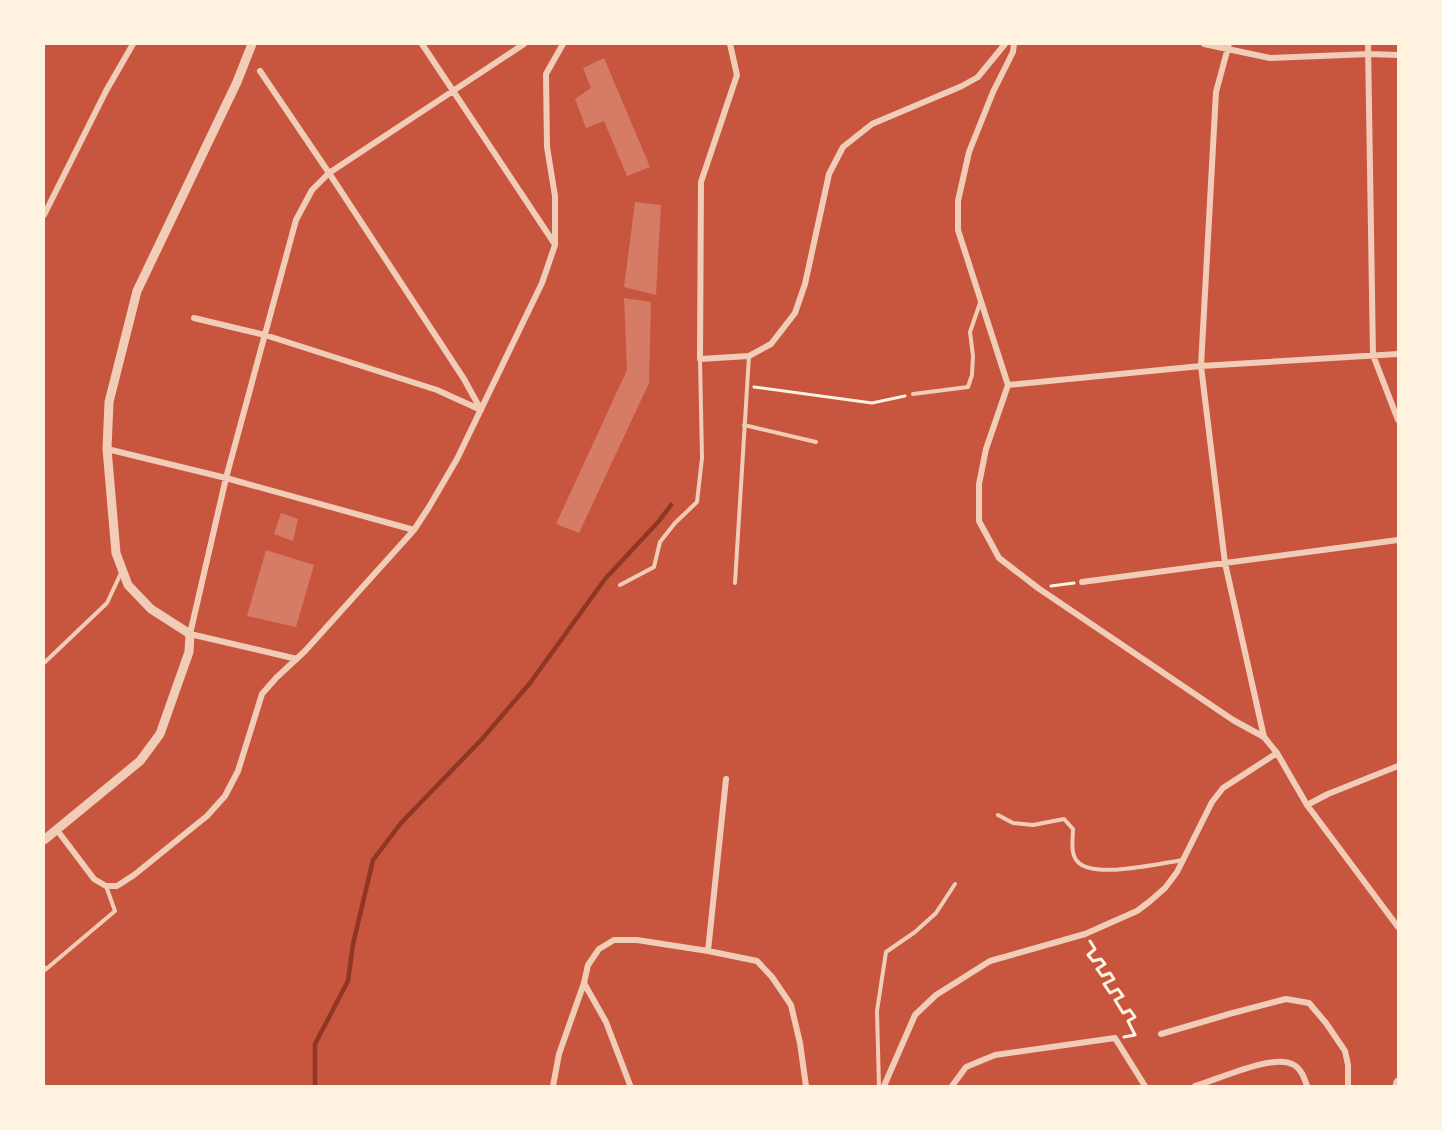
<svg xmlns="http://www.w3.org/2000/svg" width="1442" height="1130" viewBox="0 0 1442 1130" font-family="Quicksand,sans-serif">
  <rect width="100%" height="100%" fill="#c8553d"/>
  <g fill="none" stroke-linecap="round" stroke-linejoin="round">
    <path stroke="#8f3625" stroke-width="4.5" d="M315,1086V1044L348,981L353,944L373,860L401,823L482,739L530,683L605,579L659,521L671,505"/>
  </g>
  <path fill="#d67c66" d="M604,58L650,167L627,176L604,121L586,128L575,99L591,88L583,68Z
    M635,202L661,205L656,295L624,287Z
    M624,298L651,302L649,383L579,533L556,524L627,370Z
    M281,513L298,519L293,541L274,534Z
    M266,550L314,565L296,627L247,616Z"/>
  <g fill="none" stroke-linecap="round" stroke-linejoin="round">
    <path stroke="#fff3e0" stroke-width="3" d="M754,387L872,403L905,396
      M1051,586L1074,583
      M1090,941L1095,949L1088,955L1093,961L1101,959L1105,964L1097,969L1102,976L1110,973L1114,979L1104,984L1110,993L1118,989L1123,996L1115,1000L1123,1013L1130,1010L1135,1017L1128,1021L1135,1035L1124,1037"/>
    <path stroke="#f1ccb7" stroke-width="4" d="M913,394L968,387L972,375L973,356L970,332L980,303
      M744,425L816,442
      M735,583L749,356
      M620,585L654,567L660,542L675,523L697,502L702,458L700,359
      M44,663L107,603L121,573
      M998,815L1013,823L1033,825L1064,819L1073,829C1073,838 1070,853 1077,861C1092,880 1161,863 1183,860
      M44,967L45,970L115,911L106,886
      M879,1086L877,1011L886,952L915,932L936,913L955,884"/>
    <path stroke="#f1ccb7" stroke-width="6" d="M422,44L554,243
      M730,44L737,75L701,182L700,359L749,356L771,344L795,313L805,284L829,174L843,147L872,124L962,86L978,77L1005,44
      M1014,44L1013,52L993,92L969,152L958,201V230L1008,385L986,449L979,484V521L999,558L1038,588L1233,720L1264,737
      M1204,44L1270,58L1369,54L1398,55
      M1229,44L1216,92L1201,366L1225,563L1264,737L1277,753L1307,805L1398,927
      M1368,44L1373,355L1398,420
      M260,71L329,173L464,379L481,410
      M44,215L106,91L133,44
      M194,318L265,335L437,390L481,410
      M1008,385L1201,366L1398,354
      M107,449L226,478L414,530
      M1082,582L1398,540
      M297,659L190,634L226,478L296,220L312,190L329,173L524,44
      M1307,805L1328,794L1398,766
      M57,830L94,879L106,886H117L134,875L207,816L225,796L238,771L262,694L276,678L305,651L414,530L429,507L457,459L542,283L555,245V196L547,147L546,74L563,44
      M708,951L726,779
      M1161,1034L1229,1014L1286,999L1309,1003L1326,1023L1345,1051L1348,1065V1086
      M630,1085L606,1022L584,983L588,965L599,949L614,940H637L708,951L757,961L772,977L791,1005L800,1043L806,1086
      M553,1086L559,1054L584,983
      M884,1086L915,1015L936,995L990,961L1085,934L1137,911L1149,902L1165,888L1177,872L1212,802L1223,788L1277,753
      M952,1086L966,1067L995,1055L1115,1038L1145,1086
      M1195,1086C1217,1080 1272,1054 1292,1064C1301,1068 1304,1077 1307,1086"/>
    <path stroke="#f1ccb7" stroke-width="9" d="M44,840L140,761L160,734L189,652L190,634L151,609L128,585L116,553L107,449L109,402L137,291L237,82L252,44
      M1397,1086L1398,1082"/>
  </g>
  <rect width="1442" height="1130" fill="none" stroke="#fff3e0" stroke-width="90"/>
</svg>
